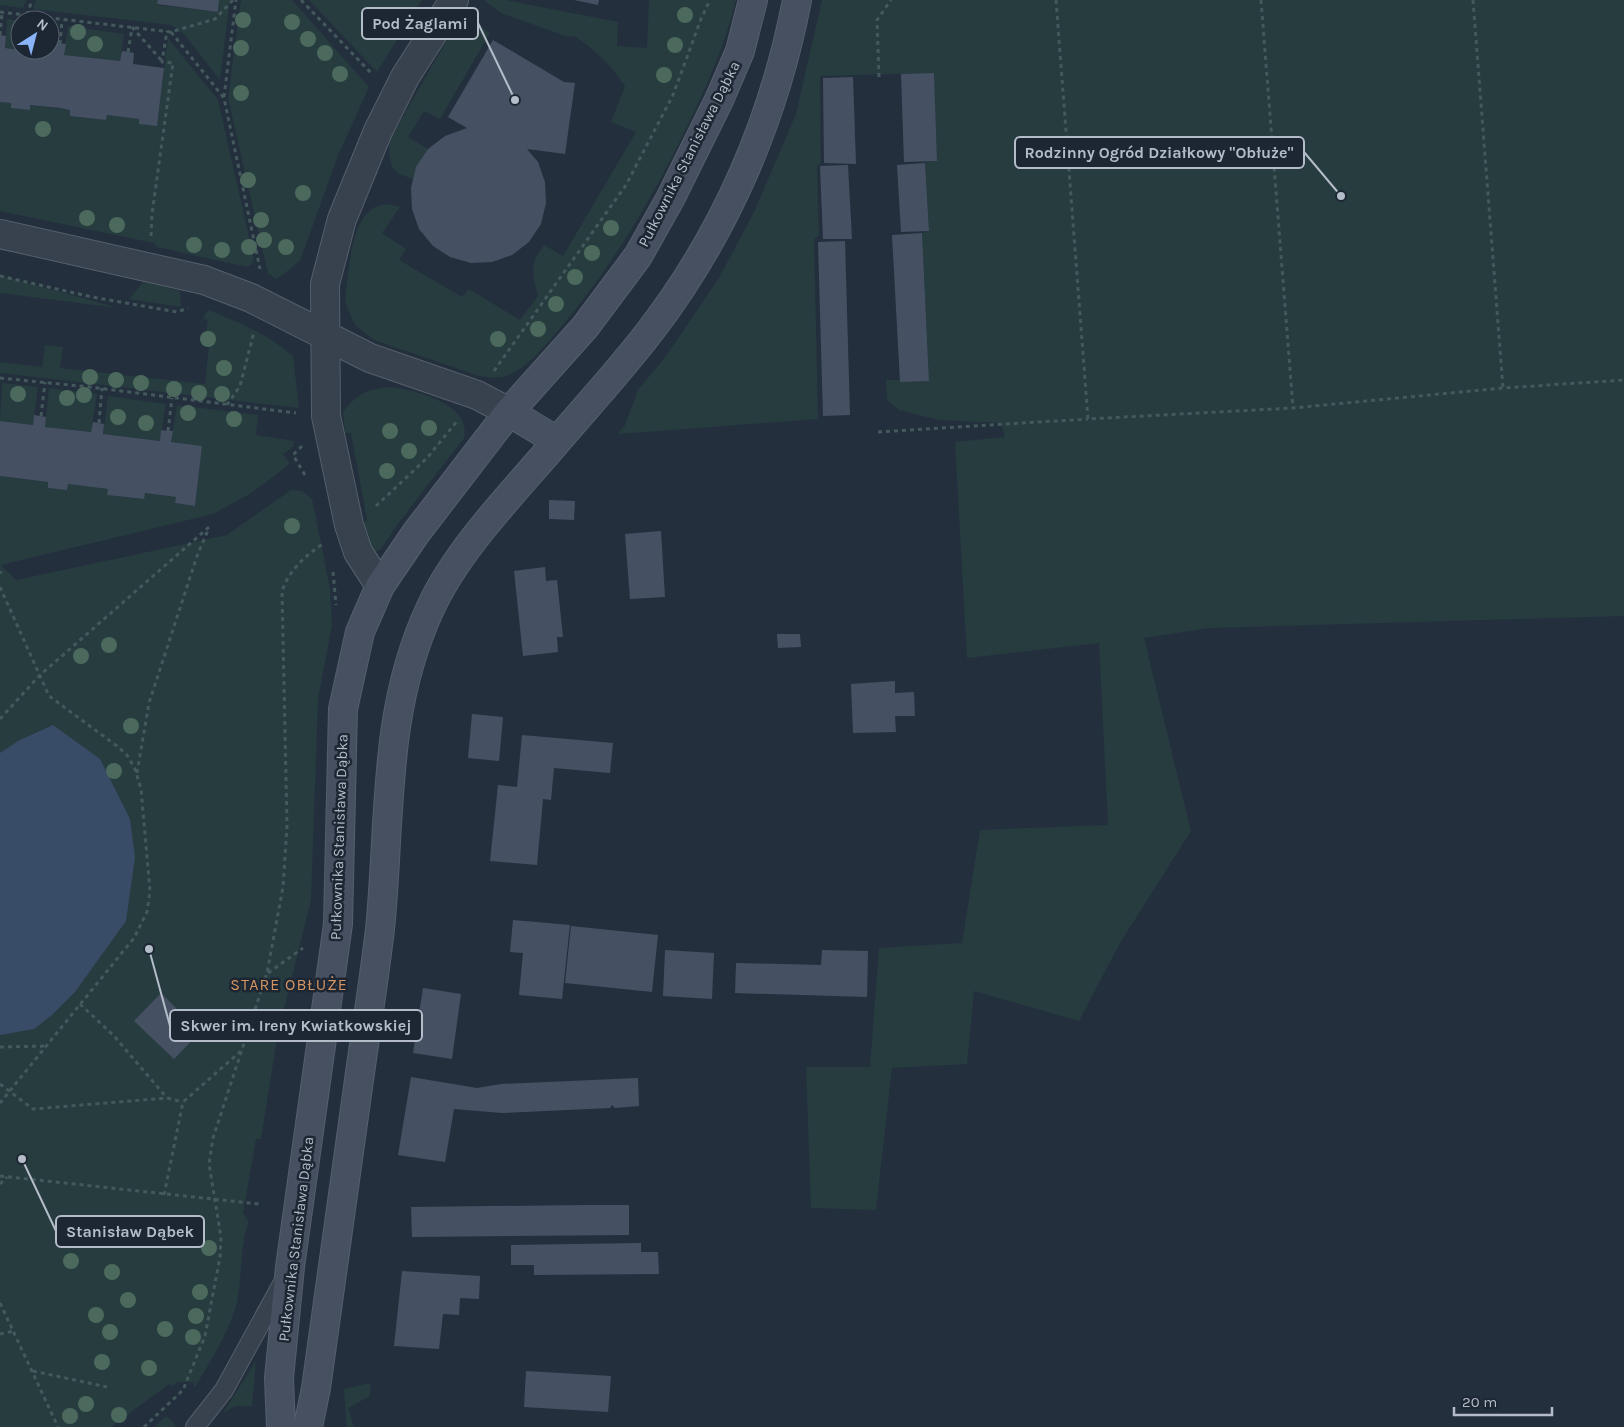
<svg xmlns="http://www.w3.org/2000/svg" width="1624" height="1427" viewBox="0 0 1624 1427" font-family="Karla,sans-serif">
  <rect width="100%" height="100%" fill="#242f3e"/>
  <path fill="#263c3f" d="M0,0H26L23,8L0,5Z
    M36,0H158V5L218,12L219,0H230L220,80L184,34L171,25L33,9Z
    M241,0H292L369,87L337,158L300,261L277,279L268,274L228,98Z
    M309,0H422L377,72Z
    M484,0H506L618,22L617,46L647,48L649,0H736C725,45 707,86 687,127C652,199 613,265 562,326C547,343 529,368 506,376C497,379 488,377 479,376L374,340L356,326L347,308L345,299C350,267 350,190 400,207L382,233L406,249L399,260L462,297L469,289L520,320L538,296C532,272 529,265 544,245L563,256L636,132L611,122L625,86C611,66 595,49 574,36L568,37L501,13Z
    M822,0H1624V616L1210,628L1144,638L1191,831L1120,943L1079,1021L974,991L967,1064L892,1068L876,1210L811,1208L806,1067H870L879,948L962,943L980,830L1108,825L1099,643L967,658L955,442L1005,437L1001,423L939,420L899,410L887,400L886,380H929L922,233L929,231L925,163L937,160L934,73L820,76L821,161L817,168L819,235L814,240L818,419L618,434L625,425L638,390L666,356L719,278L754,212L796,114Z
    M7,19L20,21V50L5,48Z
    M467,23L478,25L490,33L440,119L424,111L408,137L428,149L413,179L399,174L392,167L389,153L390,139L455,26Z
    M50,25H53L51,54L21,50H50Z
    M68,26L124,34L120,61L64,55Z
    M168,38L218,100L254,259L252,264L247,267L157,247L154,243L0,211V102L11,103L12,108L30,110V105L70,110V116L106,120L107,115L139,119V124L157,125Z
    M2,276L119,308L0,293V279Z
    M144,281L180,291L181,307L129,299Z
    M208,310C239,322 268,334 293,356L299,408L0,373V362L42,367L45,345L63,347L60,368L205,384L209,347L203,346L208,321L203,318Z
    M2,383L38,387L33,425L0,421Z
    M390,387C416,390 472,404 464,438L397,525L381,549L375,552L371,550L362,525L367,520L351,433H345L343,412C359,392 366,390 390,387Z
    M49,388L97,394L91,432L45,427Z
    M108,396L166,404L160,441L103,434Z
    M177,405L258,415L256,435L294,441L293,447L283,454L290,464L250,494L213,514L1,565L16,580L227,535L291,490L302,491L312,499L330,588L332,625L318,699L311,900L277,1038L261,1139H256L243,1213L249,1222C240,1241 242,1280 237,1302C229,1334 210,1360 195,1388L193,1382H177L174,1386L169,1384L111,1427H0V476L48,482V488L67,490L68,484L108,489V495L143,499L145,493L176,497V503L195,506L202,446L171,442Z
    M256,1361L252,1406H235L223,1413Z
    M371,1383L370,1396L348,1408L354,1427H347L344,1389Z
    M166,1416L176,1425L173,1427H154Z"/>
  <path fill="#394c67" d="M53,725L100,759L130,819L135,857L126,921L75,992L52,1015L34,1029L0,1035V753L18,741Z"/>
  <path fill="#455162" d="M158,0H219L218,12L157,4Z
    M574,0H599L598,5Z
    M0,35L6,36L5,48L51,54L52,43L66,44L64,55L120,61L122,51L134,53L133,64L164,68L157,126L139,124V119L107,115L106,120L70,116V110L60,108L30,105V110L11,108V103L0,102Z
    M493,40L564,82L575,83L565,154L527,149L538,162L545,182L546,203L541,224L529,242L512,255L492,262L471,263L450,257L433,246L419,229L412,209L411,188L416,167L428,149L445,136L467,128L448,117Z
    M934,73L937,161L904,162L901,74Z
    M853,77L856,164L824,163L823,78Z
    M925,163L929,231L901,232L897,165Z
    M848,165L852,239H823L820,166Z
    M922,233L929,381L900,382L892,235Z
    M845,241L850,415L823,416L818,242Z
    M34,415L46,417L45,427L91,432L93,422L104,424L103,434L160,441L161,430L168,431H173L171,442L202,446L195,506L175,503L176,497L145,493L144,499L107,495L108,489L68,484L67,490L48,488V482L0,476V421L33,425Z
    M549,500L575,501L574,520L549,519Z
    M661,531L665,597L630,599L625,534Z
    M545,567L546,581L557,580L563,637H557L558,652L523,656L514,571Z
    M777,634H800L801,647L778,648Z
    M895,681V693L914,692L915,716H895L896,732L853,733L851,684Z
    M472,714L503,717L499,761L468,758Z
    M522,735L613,743L610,773L554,768L551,800L543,799L537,865L490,861L498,785L517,787Z
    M513,920L570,925L562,999L519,995L523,953L510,952Z
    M571,926L658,935L652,992L565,983Z
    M665,950L714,953L712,999L663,996Z
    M822,950L868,951L867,997L735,993L736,963L821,965Z
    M423,988L461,994L452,1059L413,1053Z
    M161,993L200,1032L174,1059L134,1021Z
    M411,1077L477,1088L501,1084L638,1078L639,1106L615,1108L612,1105L610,1108L502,1113L454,1109L445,1162L398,1155Z
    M585,1205H629V1235L412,1237L411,1207Z
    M641,1243V1252H658L659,1274L534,1275V1265H511V1245Z
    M402,1271L480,1276L479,1299L460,1298L459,1315L443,1314L439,1349L394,1346Z
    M526,1371L611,1376L608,1412L524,1407Z"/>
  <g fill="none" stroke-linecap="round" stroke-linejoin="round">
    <g stroke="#565f6c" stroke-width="20">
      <path id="service" d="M195,1427L224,1390L282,1284"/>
    </g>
    <g stroke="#565f6c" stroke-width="30">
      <path id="minor" d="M0,234L204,280L251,298L370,358L477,395L509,412
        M380,586L358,552L349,525L326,416L325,284L342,219L378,131L405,77L454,0"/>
    </g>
    <g stroke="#565f6c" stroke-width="30">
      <path id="secondary" d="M509,412L557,441
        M281,1427L279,1378L290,1267L338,924L343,709L360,632L380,586L416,533L509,412L585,327L638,256L670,199L719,100L740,51L753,0
        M308,1427L316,1388C330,1285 344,1182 359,1080C366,1030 374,980 380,929C391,820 382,712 430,609C457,549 515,491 558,440C589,404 622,368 651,330C725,233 774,120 797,0"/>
    </g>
    <path stroke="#44595c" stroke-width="3" stroke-dasharray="4 4" stroke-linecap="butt" d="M301,0L372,74
      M1056,0L1088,419L1293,408L1503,388L1624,380
      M1261,0L1293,408
      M1473,0L1503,388
      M0,12L171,32L215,19L233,0
      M27,15L32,0
      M132,27L162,61
      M171,32L224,98L260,269
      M0,35L2,13
      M60,44L62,20
      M128,52L132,28
      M879,77L877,20L891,0
      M224,97L236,0
      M151,236L152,214L173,63L162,62L167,31
      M0,276L92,297L177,312L188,308
      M494,371L626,185L673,95L701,19L710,0
      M0,378L90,387L296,413
      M227,405L240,386L254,332
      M41,416L45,382
      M99,423L102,388
      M168,431L172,398
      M878,432L1088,419
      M302,446L293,455L305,475
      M376,506L427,458L458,420
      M333,572L336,605
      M0,573L2,572
      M0,587L49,696L117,746L127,755L135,769L141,789L150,891L147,912L134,938L0,1103
      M0,719L39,676L209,527
      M137,773L149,703L197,556L208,530
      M268,973L303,948
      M80,1004L114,1036L167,1098
      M0,1047L46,1046
      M0,1084L33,1109L167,1098L183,1102
      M0,1176L259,1204
      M0,1184L7,1177
      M164,1195L183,1102L241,1051
      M0,1303L58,1427
      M0,1334L14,1331
      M33,1371L107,1387
      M144,1427L183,1390L205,1336L220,1257L221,1237L209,1164L213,1138L267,973L283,887L287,826L282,591C290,569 305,556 324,543"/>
    <use href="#service" stroke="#38414e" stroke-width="18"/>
    <use href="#minor" stroke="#38414e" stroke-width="28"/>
    <use href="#secondary" stroke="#465061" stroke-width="28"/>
  </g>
  <g fill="#4b6a5d">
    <circle cx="685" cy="15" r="8"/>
    <circle cx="243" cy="20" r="8"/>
    <circle cx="292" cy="22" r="8"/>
    <circle cx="78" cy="32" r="8"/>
    <circle cx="308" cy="39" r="8"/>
    <circle cx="95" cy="44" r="8"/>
    <circle cx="675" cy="45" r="8"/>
    <circle cx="241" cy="48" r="8"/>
    <circle cx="325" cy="53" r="8"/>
    <circle cx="340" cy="74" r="8"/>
    <circle cx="664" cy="75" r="8"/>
    <circle cx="241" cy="93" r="8"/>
    <circle cx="43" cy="129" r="8"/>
    <circle cx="248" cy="180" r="8"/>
    <circle cx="303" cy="193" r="8"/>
    <circle cx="87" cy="218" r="8"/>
    <circle cx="261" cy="220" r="8"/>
    <circle cx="117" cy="225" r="8"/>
    <circle cx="611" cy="228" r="8"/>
    <circle cx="264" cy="240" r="8"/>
    <circle cx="194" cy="245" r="8"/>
    <circle cx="249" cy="247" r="8"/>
    <circle cx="286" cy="247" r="8"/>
    <circle cx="222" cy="250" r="8"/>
    <circle cx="592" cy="253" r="8"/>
    <circle cx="575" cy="277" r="8"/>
    <circle cx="556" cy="304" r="8"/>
    <circle cx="538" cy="329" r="8"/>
    <circle cx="208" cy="339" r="8"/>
    <circle cx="498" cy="339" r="8"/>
    <circle cx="224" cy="368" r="8"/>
    <circle cx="90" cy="377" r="8"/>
    <circle cx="116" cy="380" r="8"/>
    <circle cx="141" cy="383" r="8"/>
    <circle cx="174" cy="389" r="8"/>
    <circle cx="199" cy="393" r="8"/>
    <circle cx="18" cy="394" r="8"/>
    <circle cx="222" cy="394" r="8"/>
    <circle cx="84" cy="395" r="8"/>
    <circle cx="67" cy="398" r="8"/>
    <circle cx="188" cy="413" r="8"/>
    <circle cx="118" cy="417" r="8"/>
    <circle cx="234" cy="419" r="8"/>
    <circle cx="146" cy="423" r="8"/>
    <circle cx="429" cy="428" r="8"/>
    <circle cx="390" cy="431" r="8"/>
    <circle cx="409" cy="451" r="8"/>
    <circle cx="387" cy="471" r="8"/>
    <circle cx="292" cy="526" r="8"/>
    <circle cx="109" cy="645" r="8"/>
    <circle cx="81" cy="656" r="8"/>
    <circle cx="131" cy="726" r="8"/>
    <circle cx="114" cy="771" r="8"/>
    <circle cx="209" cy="1248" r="8"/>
    <circle cx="71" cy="1261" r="8"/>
    <circle cx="112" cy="1272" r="8"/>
    <circle cx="200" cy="1292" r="8"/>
    <circle cx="128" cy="1300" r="8"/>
    <circle cx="96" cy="1315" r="8"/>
    <circle cx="196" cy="1316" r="8"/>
    <circle cx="165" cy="1329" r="8"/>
    <circle cx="110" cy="1332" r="8"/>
    <circle cx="193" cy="1337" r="8"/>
    <circle cx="102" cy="1362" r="8"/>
    <circle cx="149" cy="1368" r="8"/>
    <circle cx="86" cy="1404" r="8"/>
    <circle cx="119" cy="1415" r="8"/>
    <circle cx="70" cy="1416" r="8"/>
  </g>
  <g text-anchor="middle" stroke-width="5" stroke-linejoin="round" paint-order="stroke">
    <g font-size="15" fill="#b4bcc9" stroke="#1d2633">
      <text transform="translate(689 154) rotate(-63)" y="5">Pułkownika Stanisława Dąbka</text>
      <text transform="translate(339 837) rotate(-88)" y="5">Pułkownika Stanisława Dąbka</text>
      <text transform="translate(296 1239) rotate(-83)" y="5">Pułkownika Stanisława Dąbka</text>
    </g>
    <g font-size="16" letter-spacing="1" fill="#d59563" stroke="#1d2633">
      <text x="289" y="990">STARE OBŁUŻE</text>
    </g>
  </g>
  <path fill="none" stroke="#b4bcc9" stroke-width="2" d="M515 100L478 23M1341 196L1304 152M149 949L170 1026M22 1159L56 1231"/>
  <g fill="#b4bcc9" stroke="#1d2633" stroke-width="2">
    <circle cx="515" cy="100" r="5"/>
    <circle cx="1341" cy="196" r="5"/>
    <circle cx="149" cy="949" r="5"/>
    <circle cx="22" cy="1159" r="5"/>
  </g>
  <g fill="#1d2633" stroke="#b4bcc9" stroke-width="2">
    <rect x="362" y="8" width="116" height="31" rx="5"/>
    <rect x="1015" y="137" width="289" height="31" rx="5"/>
    <rect x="170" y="1010" width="252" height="31" rx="5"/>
    <rect x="56" y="1216" width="148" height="31" rx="5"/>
  </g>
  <g font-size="16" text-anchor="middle" font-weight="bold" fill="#b4bcc9">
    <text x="420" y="29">Pod Żaglami</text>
    <text x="1159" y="158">Rodzinny Ogród Działkowy "Obłuże"</text>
    <text x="296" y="1031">Skwer im. Ireny Kwiatkowskiej</text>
    <text x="130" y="1237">Stanisław Dąbek</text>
  </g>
  <g transform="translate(35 35) rotate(36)"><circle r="24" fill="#1d2633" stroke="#59626f"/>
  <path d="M0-4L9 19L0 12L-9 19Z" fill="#8ab4f8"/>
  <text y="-8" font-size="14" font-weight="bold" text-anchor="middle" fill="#b4bcc9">N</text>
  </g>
  <path d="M1454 1407v8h98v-8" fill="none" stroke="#b4bcc9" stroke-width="2.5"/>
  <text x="1462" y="1407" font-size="15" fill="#b4bcc9" stroke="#1d2633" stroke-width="4" paint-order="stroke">20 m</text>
</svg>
